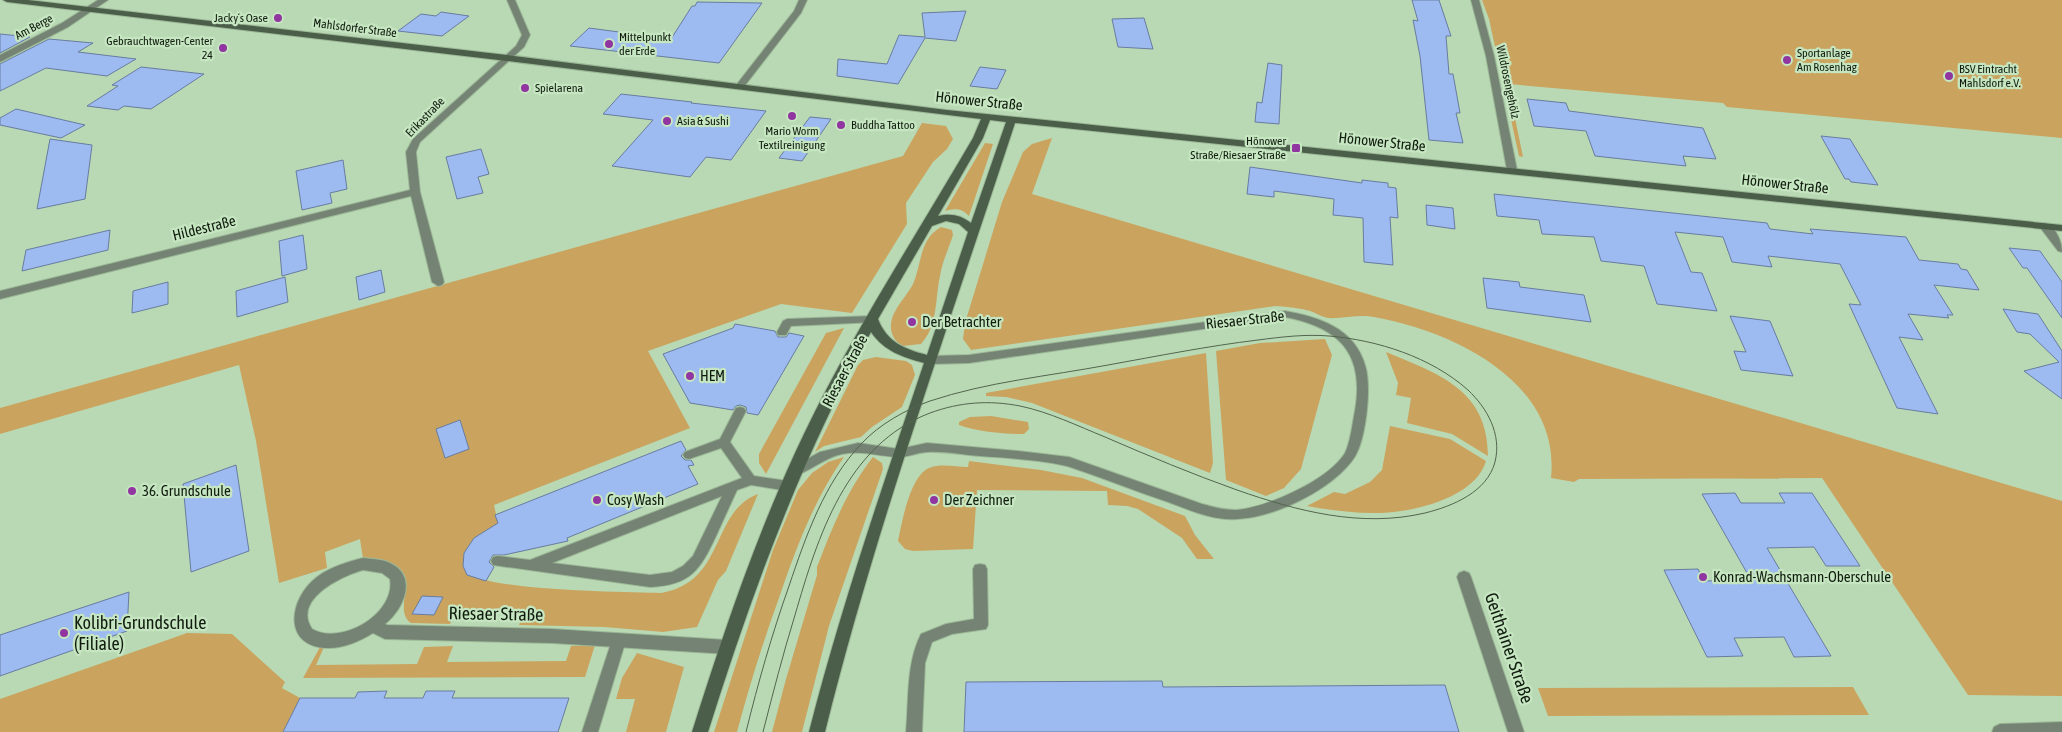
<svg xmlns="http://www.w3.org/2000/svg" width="2062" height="732" viewBox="0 0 2062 732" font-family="'Asap Condensed',sans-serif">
  <rect width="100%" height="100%" fill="#b9d9b4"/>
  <path fill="#caa45e" d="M1482,0H2062V138L1727,107L1723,103L1508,84L1523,157L1519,156L1489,19Z
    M922,123L946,126L953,139L947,149L933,162L906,203L907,224L852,313L781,304L648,351L690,428L494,505L498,523L474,538L464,553L466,572C487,591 626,592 661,593C726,582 710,512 758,494L726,571L718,580L697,627L663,632L604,627L519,625L525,609H456L450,624L411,623C398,614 407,596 405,582C393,567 385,555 363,559L360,539L325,552L327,568L279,583L256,441L239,365L0,434V408L903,156Z
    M1052,138L1032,194L2062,501V696L1968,695L1822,478L1579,479L1574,482L1551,478C1561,382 1453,331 1374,317C1359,314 1343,319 1328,318C1322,317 1316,313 1310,311C1299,308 1288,307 1276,306L971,350L963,339L965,323L1002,202L1023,152L1032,144Z
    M985,143L993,144L969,216C962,208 954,208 945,211Z
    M941,227L952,230L953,235C949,248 942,262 940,276C935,299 938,326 921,344L903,346C895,342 890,334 891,324C892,310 907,296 913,284C922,264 919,239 941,227Z
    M844,328L766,474L759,463V454L826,333Z
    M1325,339L1332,355L1301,469L1284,488L1266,496L1226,480L1216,351L1260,343Z
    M1386,352C1438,374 1488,389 1488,456L1452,434L1407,423L1411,398L1396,395L1398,383Z
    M1206,353L1213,463L1210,473L1032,403L1006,397L986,396V393Z
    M876,357L906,361L912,365L915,375L902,407L872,427L861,437L824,446L815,452L858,365L863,360Z
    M991,416L1028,422L1029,429L1024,434C1003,434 979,432 959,425V422L970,417Z
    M1390,426L1450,439L1486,461C1475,499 1408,514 1373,513C1351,513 1329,510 1307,506L1334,492L1345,494L1370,482L1382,470Z
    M844,457C814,500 796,548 779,598C763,642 749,687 737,732H714L773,550L798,490L812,473L828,462Z
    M873,457L882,463L883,469L829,626L802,732H772L786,679L817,575V567C832,528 847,490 873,457Z
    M969,461L1041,470L1082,478L1185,516L1195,535L1214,559H1197L1182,538L1138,509L1127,506L1108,505L1107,491L977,490L973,549L913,551L905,549L898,541C902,522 910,476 929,468C941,463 956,467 968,467Z
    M187,633L232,634L285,682L282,688L300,698L283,732H0V699Z
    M595,645L585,677L303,678L320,647H324L316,665L417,664L424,647L453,646L447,662L566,661L571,646Z
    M637,653L684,667L666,732H626L635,699H616L622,678Z
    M1853,687L1869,715L1548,716L1538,688Z"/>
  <path fill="#9dbbf0" stroke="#687ca0" d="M1412,0H1439L1451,36H1446L1449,74H1453L1460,113H1456L1463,143L1429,140L1420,56L1413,20L1418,21Z
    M697,2L762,3L719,63L570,46L589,28L671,39L692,6H695Z
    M966,11L956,41L925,38L898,84L837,76L838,59L887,64L899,35L925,37L922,13Z
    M441,12L469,16L442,36L398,31L421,14L436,16Z
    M1144,18L1153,49L1118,47L1112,19Z
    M0,34L30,37L0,53Z
    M49,39L93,43L78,52L136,59L107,76L46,68L0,91V64Z
    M1268,63L1282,65L1279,124L1255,122L1257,102L1262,103Z
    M141,67L204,74L151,109L124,106L118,110L87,106L118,86L112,85Z
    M980,67L1006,70L997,89L970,86Z
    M621,94L692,102L691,103L766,111L731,160L706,157L690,177L612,166L653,120L603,114Z
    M1527,99L1566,103L1569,111L1703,128L1716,159L1683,156L1686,166L1595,156L1586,131L1534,126Z
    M16,109L85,125L61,138L0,125V118Z
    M810,117L831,119L802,161L779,158Z
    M1821,136L1850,139L1878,185L1851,182L1849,179H1845Z
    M50,139L92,145L85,199L37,209Z
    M481,149L489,174L478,177L483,193L457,199L446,157Z
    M343,160L347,189L330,193L332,203L302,210L296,171Z
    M1250,167L1362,183V180L1388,183V187L1396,188L1398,218L1390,217L1393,265L1364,262L1363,218L1333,215L1334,199L1274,191V197L1247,194Z
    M1494,194L1767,223L1770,229L1813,234L1810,229L1906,237L1919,260L1958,264L1961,269L1967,270L1979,290L1934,285L1953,315H1947L1949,318L1908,314L1923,340L1899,337L1938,414L1897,408L1849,304L1861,305L1840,264L1768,256L1772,267L1732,262L1723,237L1675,232L1691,272L1702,273L1717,311L1657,304L1644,266L1601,261L1594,237L1542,234L1539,220L1497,216Z
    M1426,205L1453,208L1455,229L1427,225Z
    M110,230L108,250L22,271L26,250Z
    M303,235L307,269L282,276L279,241Z
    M2009,248L2040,251L2062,282V318L2027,268H2023Z
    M381,270L385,292L359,300L356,277Z
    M285,277L288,302L237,317L236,291Z
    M1483,278L1519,282L1520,287L1584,295L1591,322L1487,308Z
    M168,282V304L132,313L133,291Z
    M2003,309L2038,314L2062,351V399L2024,371L2059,362L2030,334L2017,332Z
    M1730,316L1770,321L1793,376L1741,370L1734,351L1746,352Z
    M735,324L775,331L778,337H786L789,333L804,336L758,415L747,413L746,407L740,405L736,406L733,410L690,403L663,354L733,328Z
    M460,420L469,449L445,458L436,429Z
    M681,441L686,450L681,456L685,460H691L694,465L688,466L698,484L567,538L568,541L504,555H493L489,562L494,567L486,581L467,575L463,566L464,553L474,538L498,523L495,515Z
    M236,465L249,551L191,572L183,484Z
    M1735,493L1741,503H1785L1779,493H1812L1860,566H1826L1814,547L1767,548L1831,656L1794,657L1784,637L1734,638L1743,656L1707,657L1664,570L1698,569L1704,581L1751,580L1702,494Z
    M129,592L127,631L0,676V635Z
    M422,596L443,597L434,615L412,614Z
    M1162,681L1163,687L1445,685L1459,732H964L966,682Z
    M387,691L384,698H423L426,691H455L452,698H569L558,732H283L300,698H355L358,692Z"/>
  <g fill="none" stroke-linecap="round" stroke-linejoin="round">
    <g stroke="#9bb796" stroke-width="2">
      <path id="lane" d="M1285,311C1319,317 1354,328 1365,365C1372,386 1366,441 1354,458C1333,489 1274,518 1237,519C1213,521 1190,510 1168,502C1135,491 1103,478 1070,467C1046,460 1006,458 980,456C963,455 945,451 928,452C918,452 907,458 897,457C878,456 861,450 842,454C824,458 812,470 795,476L791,474L789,471L791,468L820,452L858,443L899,449L927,443L1018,451L1069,457L1202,504C1213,507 1224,510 1236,510C1266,508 1329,480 1345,453C1350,443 1352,427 1354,416C1366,357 1343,328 1285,317L969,363L931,364L925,360L931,356L969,355Z
        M872,316L876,318L877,320L876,322L791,326L786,335H778L777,332L783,321L787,319Z
        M740,407L744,408L746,411L730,442L754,476L788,481L792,483L794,486L792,489L788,491L751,485L737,490C730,505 723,521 716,536C700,570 691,585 650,587L493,565L491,561L493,557L498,556L530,560L742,478L721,448L689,459L685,458L683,455L685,452L720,439L736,408ZM722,496L693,556L683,566L672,572L650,575L552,563Z
        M980,564L985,565L987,569L988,625L986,629L952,634L932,642L925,663L922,732H906C909,699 906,664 921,634L946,624L974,619L973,569L975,565Z
        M619,634L624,636L626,640L598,732H582L612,640L614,636Z"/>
    </g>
    <g stroke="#9bb796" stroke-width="2">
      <path id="street" d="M98,0H108L68,27L0,62V55L62,23Z
        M507,0H515L530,35L524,47L420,142L416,152L420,192L444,282L442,285L438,286L432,282L411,196L0,299V291L410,190L406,152L413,139L516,46L522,35Z
        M799,0H807L801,13L743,88H737V84L794,11Z
        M1471,0H1479L1494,56L1517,170L1516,172L1512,173L1507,170L1486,56Z
        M2044,223C2056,226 2062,242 2062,252L2058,251L2039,226Z
        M363,558C371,559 383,559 390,563C418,576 404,609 385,624L387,625L552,629L727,640L733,642L735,647L733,652L727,654L552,643L385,639L373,633C360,641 345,648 329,648C282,648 288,599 317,577C330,567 347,562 363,558ZM363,570L382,573L390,579C396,614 341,646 312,629C292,599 342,576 363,570Z
        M1464,571L1469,573L1471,577L1524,732H1508L1457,577L1459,573Z
        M2062,722V732H1992L1994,727L2000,724Z"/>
    </g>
    <g stroke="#9bb796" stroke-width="2">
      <path id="secondary" d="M3,0H28L507,55L947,110L2062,225V231L1015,123C949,325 876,526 825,732H809C841,607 883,485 924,363C902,357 884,351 871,332C800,461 752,592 708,732H692C724,631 758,530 804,434C853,332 916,236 973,138L981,119L507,61L7,2ZM990,120L1006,122L971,223C961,215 951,213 938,216L983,138ZM946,221L959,224L968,232L927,355C904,349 887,342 878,319L932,226Z"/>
    </g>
    <use href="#lane" fill="#758374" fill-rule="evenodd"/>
    <use href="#street" fill="#758374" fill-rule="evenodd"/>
    <use href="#secondary" fill="#4b5e49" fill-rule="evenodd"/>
    <path stroke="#52654e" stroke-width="1" d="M746,732C758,683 772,634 789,586C806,536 824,483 862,443C880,424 905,410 930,401C987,382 1049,376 1108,365C1158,356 1208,346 1258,340C1281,337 1305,334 1329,336C1377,340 1431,357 1468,390C1487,408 1502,434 1495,462C1487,492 1453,506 1425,513C1361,528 1297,511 1237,490C1192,474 1149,456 1105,437C1078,426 1049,412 1020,406C989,400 960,402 930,413C846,445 818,536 795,615C783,654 773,693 763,732"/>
  </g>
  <g fill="#9135a0" stroke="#c6e6c1" stroke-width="2">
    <circle cx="278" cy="18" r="5"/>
    <circle cx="609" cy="44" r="5"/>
    <circle cx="223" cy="48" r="5"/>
    <circle cx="1787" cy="60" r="5"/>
    <circle cx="1949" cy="76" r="5"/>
    <circle cx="525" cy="88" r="5"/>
    <circle cx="792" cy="116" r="5"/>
    <circle cx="667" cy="121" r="5"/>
    <circle cx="841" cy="125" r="5"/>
    <rect x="1291" y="143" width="10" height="10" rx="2.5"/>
    <circle cx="912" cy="322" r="5"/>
    <circle cx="690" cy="376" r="5"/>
    <circle cx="132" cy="491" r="5"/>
    <circle cx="597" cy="500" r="5"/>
    <circle cx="934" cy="500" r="5"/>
    <circle cx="1703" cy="577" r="5"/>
    <circle cx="64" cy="633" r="5"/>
  </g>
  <g text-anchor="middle" stroke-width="4.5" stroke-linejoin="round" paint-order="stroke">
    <g font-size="12" fill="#111c0f" stroke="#c6e6c1" text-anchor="start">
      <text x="268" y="22" text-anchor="end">Jacky´s Oase</text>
      <text x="619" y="41">Mittelpunkt<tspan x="619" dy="14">der Erde</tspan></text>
      <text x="213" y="45" text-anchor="end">Gebrauchtwagen-Center<tspan x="213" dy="14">24</tspan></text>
      <text x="1797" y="57">Sportanlage<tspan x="1797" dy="14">Am Rosenhag</tspan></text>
      <text x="1959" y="73">BSV Eintracht<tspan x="1959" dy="14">Mahlsdorf e.V.</tspan></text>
      <text x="535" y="92">Spielarena</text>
      <text x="677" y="125">Asia &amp; Sushi</text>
      <text x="851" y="129">Buddha Tattoo</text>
      <text x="792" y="135" text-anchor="middle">Mario Worm<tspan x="792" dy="14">Textilreinigung</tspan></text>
      <text x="1286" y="145" text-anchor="end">Hönower<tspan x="1286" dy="14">Straße/Riesaer Straße</tspan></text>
    </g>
    <g font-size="12" fill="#111c0f" stroke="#c6e6c1">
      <text transform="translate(34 27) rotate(-28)" y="4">Am Berge</text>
      <text transform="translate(355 28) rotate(7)" y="4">Mahlsdorfer Straße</text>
      <text transform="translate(1508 82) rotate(78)" y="4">Wildrosengehölz</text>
      <text transform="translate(425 117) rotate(-46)" y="4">Erikastraße</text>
    </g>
    <g font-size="15" fill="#111c0f" stroke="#c6e6c1">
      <text transform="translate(979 101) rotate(6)" y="5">Hönower Straße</text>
      <text transform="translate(1382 142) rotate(6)" y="5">Hönower Straße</text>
      <text transform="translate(1785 184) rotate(6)" y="5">Hönower Straße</text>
      <text transform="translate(204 228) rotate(-14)" y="5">Hildestraße</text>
      <text transform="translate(1245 320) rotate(-6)" y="5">Riesaer Straße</text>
      <text transform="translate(845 371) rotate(-62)" y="5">Riesaer Straße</text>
    </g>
    <g font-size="15" fill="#111c0f" stroke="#c6e6c1" text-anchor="start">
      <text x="922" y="327">Der Betrachter</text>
      <text x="700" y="381">HEM</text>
      <text x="142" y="496">36. Grundschule</text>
      <text x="607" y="505">Cosy Wash</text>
      <text x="944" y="505">Der Zeichner</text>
      <text x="1713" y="582">Konrad-Wachsmann-Oberschule</text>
    </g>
    <g font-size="18" fill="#111c0f" stroke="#c6e6c1">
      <text transform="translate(496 614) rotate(1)" y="6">Riesaer Straße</text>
      <text transform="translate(1509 648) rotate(71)" y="6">Geithainer Straße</text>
    </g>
    <g font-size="18" fill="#111c0f" stroke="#c6e6c1" text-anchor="start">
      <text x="74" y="629">Kolibri-Grundschule<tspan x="74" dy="21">(Filiale)</tspan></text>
    </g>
  </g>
</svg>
